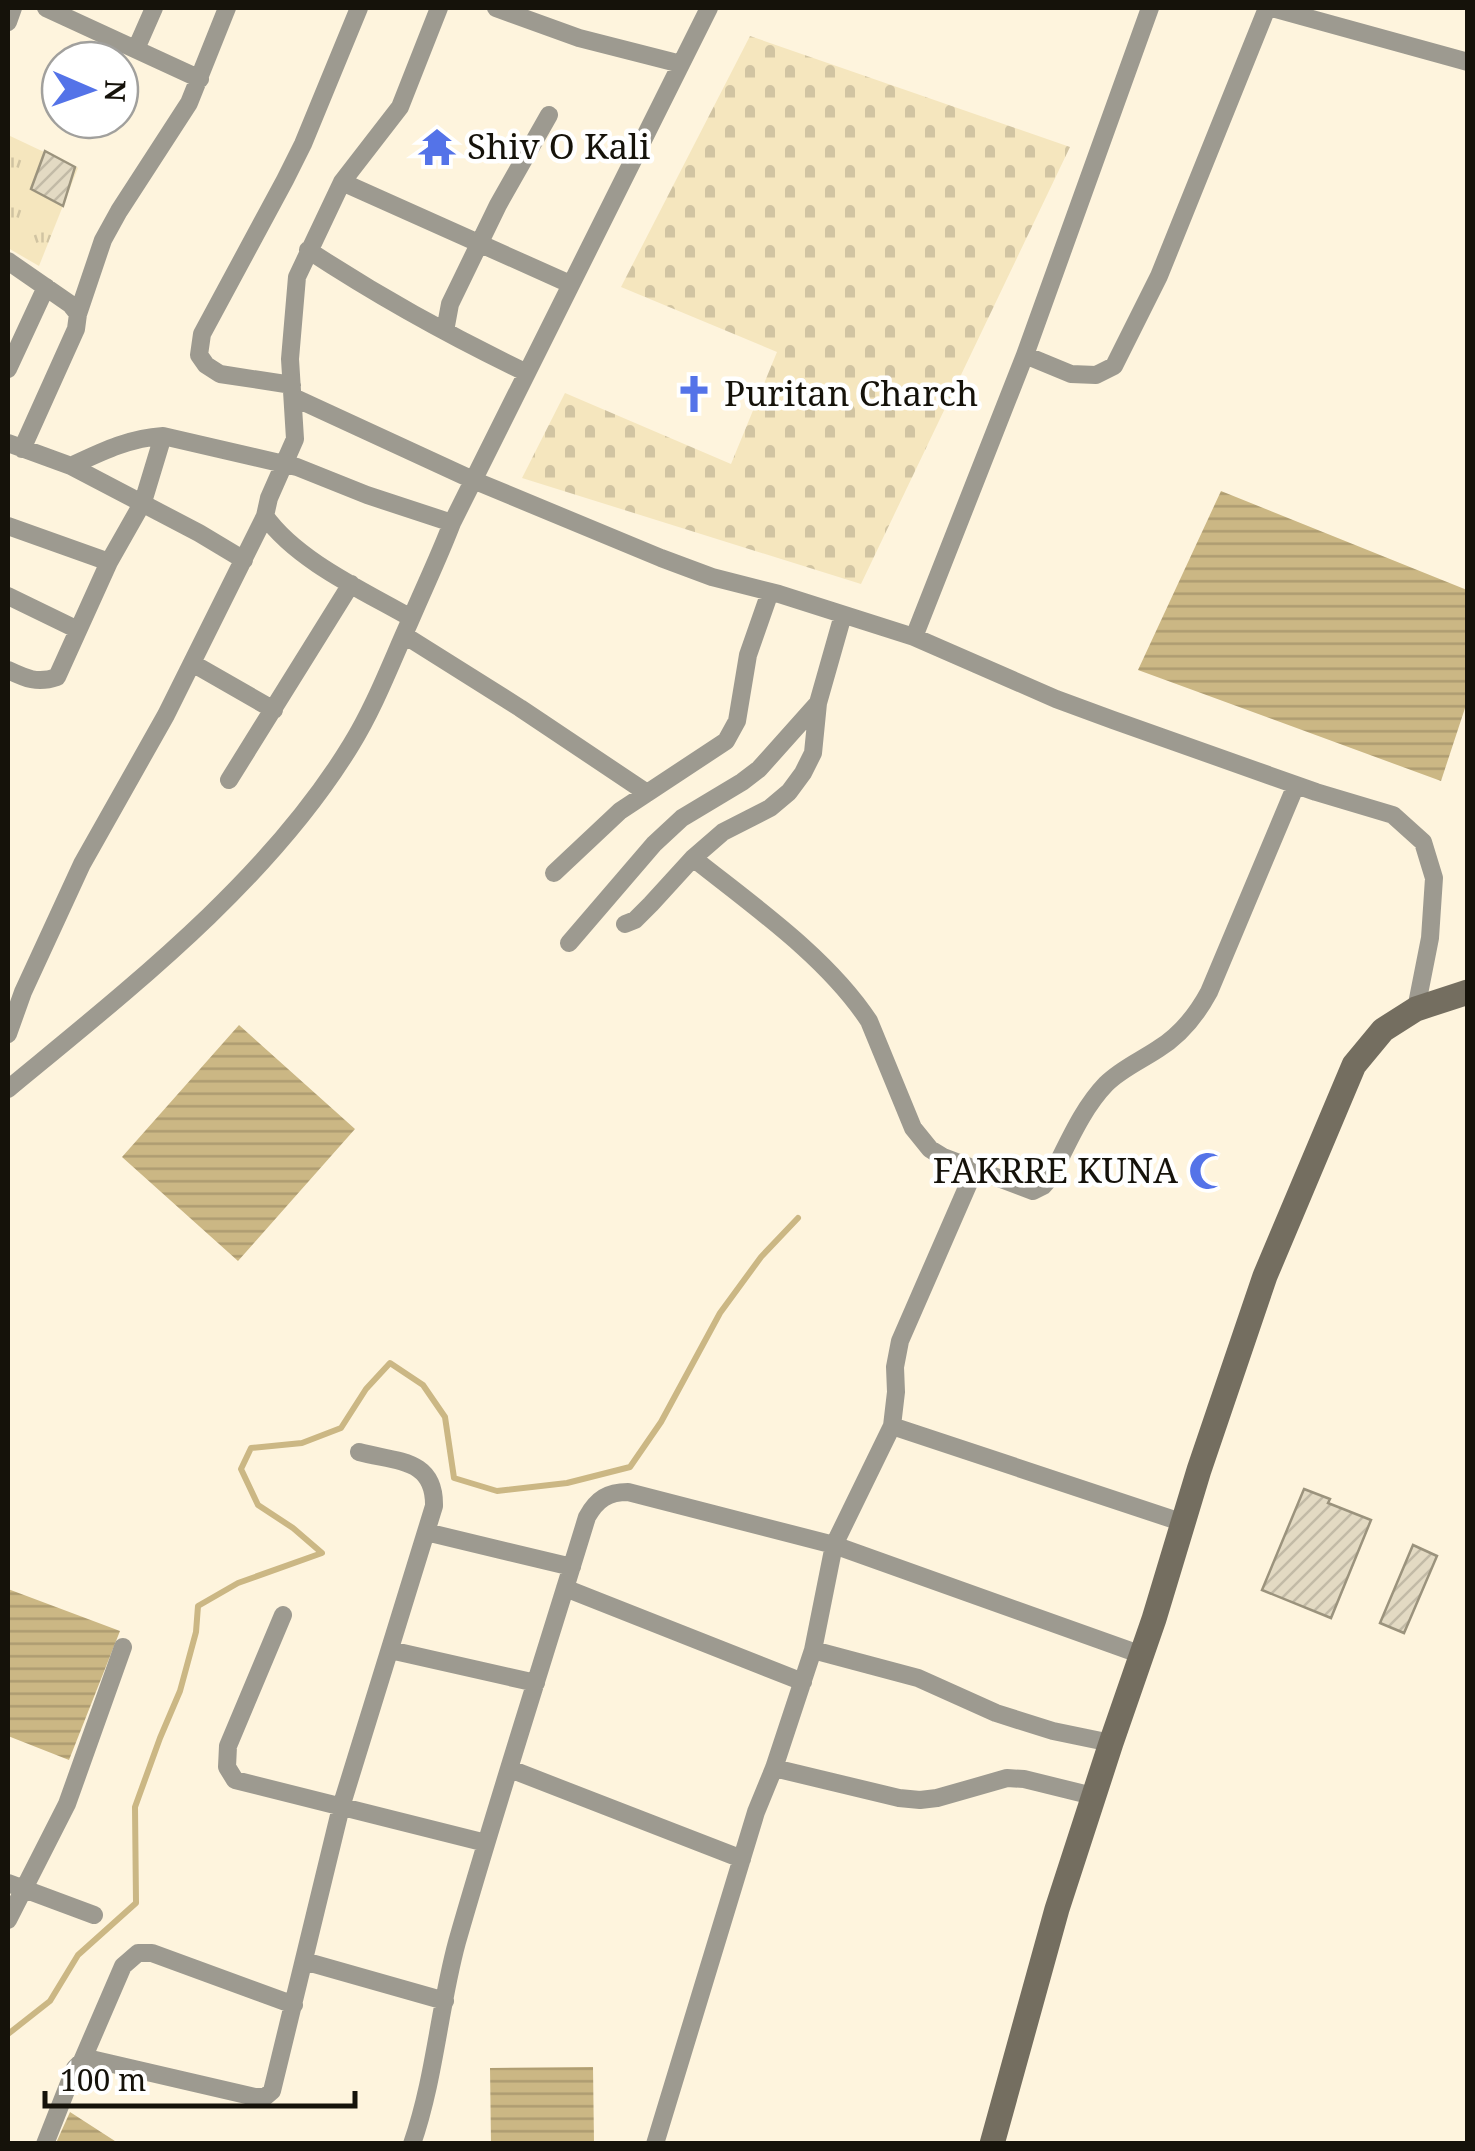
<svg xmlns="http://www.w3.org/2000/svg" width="1475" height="2151" viewBox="0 0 1475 2151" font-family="'Noto Serif',serif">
  <defs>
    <pattern id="cemetery-stones" width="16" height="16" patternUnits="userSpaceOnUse" patternTransform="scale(2.5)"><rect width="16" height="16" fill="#f5e6be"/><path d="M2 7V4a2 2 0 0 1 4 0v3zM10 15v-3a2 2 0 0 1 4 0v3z" fill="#d1c4a2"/></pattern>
    <pattern id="park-tufts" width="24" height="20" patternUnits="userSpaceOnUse" patternTransform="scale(2.5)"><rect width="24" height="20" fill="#f5e6be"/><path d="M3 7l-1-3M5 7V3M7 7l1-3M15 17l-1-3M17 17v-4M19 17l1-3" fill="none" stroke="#d1c4a2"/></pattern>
    <pattern id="water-rules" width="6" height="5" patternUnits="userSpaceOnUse" patternTransform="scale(2.5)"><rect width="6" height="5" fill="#cbb784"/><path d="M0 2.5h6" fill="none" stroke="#ad9c71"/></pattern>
    <pattern id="building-hatch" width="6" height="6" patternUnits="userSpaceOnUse" patternTransform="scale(2.5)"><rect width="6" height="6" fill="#e3dac3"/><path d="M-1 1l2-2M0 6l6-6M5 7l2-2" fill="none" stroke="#c2baa6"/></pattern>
  </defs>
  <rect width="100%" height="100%" fill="#fef4dd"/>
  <path fill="url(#cemetery-stones)" d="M750,36L1070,147L861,584L522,478L565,393L731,464L777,352L621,287Z"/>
  <path fill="url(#park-tufts)" d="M8,135L78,168L39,266L8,248Z"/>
  <path fill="url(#water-rules)" d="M1221,491L1467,590V702L1441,781L1138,670Z
    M239,1025L355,1129L238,1261L122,1157Z
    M8,1589L120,1631L69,1760L8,1736Z
    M593,2067L594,2143H491L490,2068Z
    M70,2112L118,2143H56Z"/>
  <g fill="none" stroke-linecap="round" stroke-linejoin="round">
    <path stroke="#cbb784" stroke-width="6" d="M8,2034L50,2001L78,1955L136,1903L135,1807L160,1738L180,1691L196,1632L198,1606L238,1583L322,1553L293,1528L258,1505L241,1469L251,1448L302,1443L341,1428L366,1389L390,1363L423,1385L445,1417L454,1478L497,1491L567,1483L630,1467L661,1422L720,1313L761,1257L798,1218"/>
  </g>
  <path fill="url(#building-hatch)" stroke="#9b937d" stroke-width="2.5" d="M45,151L75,167L63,206L31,189Z
    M1304,1489L1330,1499L1328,1503L1371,1520L1331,1618L1262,1590Z
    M1413,1545L1437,1556L1404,1633L1380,1623Z"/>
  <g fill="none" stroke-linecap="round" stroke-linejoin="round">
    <path stroke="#9d9a90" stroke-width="18" d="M46,8L200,79
      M496,8L579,38L681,64
      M1272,8L1468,62
      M8,22L13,8
      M136,49L154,8
      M342,182L570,284
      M308,250C378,296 450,336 525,372
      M8,261L70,304L78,314L76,329L22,449
      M78,314L103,240L119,211L189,103L227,8
      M445,331L450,304L498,205L549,115
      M1025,355L1071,374L1096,375L1114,366L1159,276L1267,8
      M8,369L46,287
      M292,385L220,374L206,365L199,355L202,334L285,180L303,144L359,8
      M293,397L473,480L661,558L712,577L779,594L914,637L1056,699L1113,720L1316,792L1393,815L1423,842L1434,878L1430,938L1416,1009
      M8,443L71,466L199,533L244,560
      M71,466C101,452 129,438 163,436L297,467L367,495L452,523
      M8,526L109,562
      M8,596L78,630
      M411,618C364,591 297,561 265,516L269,498L295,439L290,359L297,277L342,182L400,107L439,8
      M404,635L520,708L647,793
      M914,637L1025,355L1150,8
      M192,663L274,710
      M8,670C25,678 37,684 57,677L109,562L143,502L163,436
      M229,780L351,584
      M693,858C752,905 827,957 869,1021L913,1128L930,1149L943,1157L1033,1191L1043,1186L1050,1178C1067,1146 1081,1110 1106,1084C1121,1069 1140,1061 1158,1049C1181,1035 1196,1016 1209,992L1296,785
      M554,873L620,811L726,741L737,721L748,655L770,592
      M625,924L635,920L651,904L693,858L723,832L770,808L789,792L803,773L813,753L818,703L843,615
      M569,943L654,844L682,818L742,782L759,769L818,703
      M8,1034L23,992L82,864L166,715L265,516
      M8,1089C129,989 268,881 351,745C375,706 391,663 410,621C424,588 439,557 452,523L709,8
      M892,1426L1184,1523
      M426,1532L572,1567
      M565,1588L803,1682
      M283,1615L228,1746L227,1767L235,1780L486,1843
      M390,1650L536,1683
      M813,1650L918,1678L996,1713L1053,1731L1111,1743
      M774,1768L899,1798L920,1800L937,1798L1007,1778L1024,1779L1093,1796
      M510,1769L742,1859
      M8,1883L94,1915
      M8,1920L67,1804L123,1647
      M304,1961L445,2001
      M82,2061L123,1966L138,1953H152L294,2005
      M45,2144L75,2068L82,2061L91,2059L255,2097H265L272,2091L341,1807L434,1506C435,1458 396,1462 359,1452
      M412,2144C435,2078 439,2008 457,1942C498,1799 544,1658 587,1517C597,1499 608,1492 628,1492L834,1545L1142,1655
      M655,2144L756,1812L774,1768L813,1650L834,1545L892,1426L896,1392L895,1367L900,1341L975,1169"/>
    <path stroke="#746e60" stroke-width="25" d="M992,2144L1057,1909L1111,1743L1154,1619L1199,1470L1265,1276L1354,1065L1383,1030L1416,1009L1468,992"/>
  </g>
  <defs>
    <g id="temple-bare" transform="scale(3)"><path d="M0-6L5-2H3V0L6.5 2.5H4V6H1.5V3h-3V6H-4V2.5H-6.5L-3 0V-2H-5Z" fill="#5473e8" stroke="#fff" stroke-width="2.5" paint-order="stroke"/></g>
    <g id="church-bare" transform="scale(3)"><path d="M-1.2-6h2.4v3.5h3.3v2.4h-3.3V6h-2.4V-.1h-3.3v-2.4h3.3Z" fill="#5473e8" stroke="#fff" stroke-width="2.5" paint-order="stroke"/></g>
    <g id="mosque-bare" transform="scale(3)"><path d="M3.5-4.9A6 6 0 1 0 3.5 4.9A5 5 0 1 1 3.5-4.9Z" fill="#5473e8" stroke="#fff" stroke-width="2.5" paint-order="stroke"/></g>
  </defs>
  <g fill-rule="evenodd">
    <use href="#temple-bare" x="437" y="147"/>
    <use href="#church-bare" x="694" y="394"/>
    <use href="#mosque-bare" x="1208" y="1171"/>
  </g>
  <g text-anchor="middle" stroke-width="9" stroke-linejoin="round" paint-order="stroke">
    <g font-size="35" fill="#15120a" stroke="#fff" text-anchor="start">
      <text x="467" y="159">Shiv O Kali</text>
      <text x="724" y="406">Puritan Charch</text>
      <text x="1178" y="1183" text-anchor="end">FAKRRE KUNA</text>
    </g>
  </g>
  <rect width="1475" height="2151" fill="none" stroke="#15120a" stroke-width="20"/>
  <g transform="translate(90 90) rotate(92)"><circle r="48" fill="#ffffff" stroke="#a1a09d" stroke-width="2.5"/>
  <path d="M0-8L18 38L0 25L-18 38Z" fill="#5473e8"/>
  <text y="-15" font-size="28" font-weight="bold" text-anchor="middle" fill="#15120a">N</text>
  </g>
  <path d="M45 2091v15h310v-15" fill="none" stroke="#15120a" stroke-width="5"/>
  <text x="60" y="2091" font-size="30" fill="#15120a" stroke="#ffffff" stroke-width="8" paint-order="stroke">100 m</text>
</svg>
